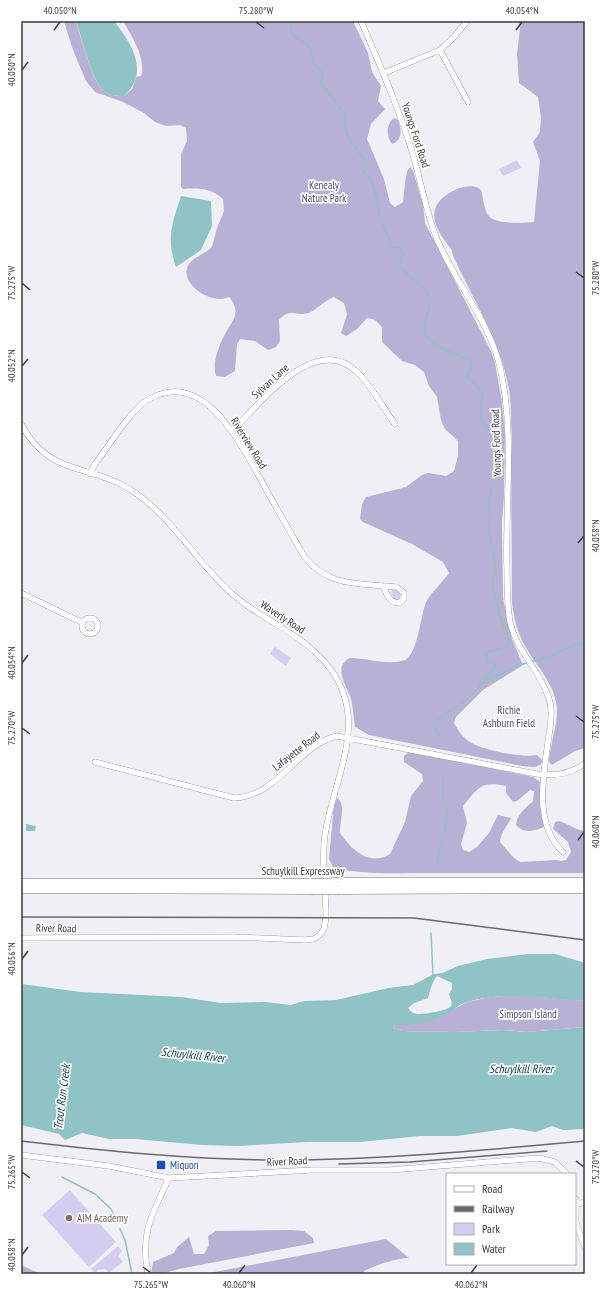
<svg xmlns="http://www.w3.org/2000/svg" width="606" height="1295" viewBox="0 0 606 1295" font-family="'PT Sans Narrow',sans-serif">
  <rect width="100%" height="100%" fill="#f0eff5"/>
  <path fill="#d5cdf1" d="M517,160L521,168L503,176L499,169Z
    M392,590H398L401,593L400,599H394L391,594Z
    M275,647L291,658L286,666L270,654Z
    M70,1190L116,1242L89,1267L42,1215Z
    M118,1246L122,1251L118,1256L123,1262L109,1273L105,1269L98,1270L95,1273L91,1269Z"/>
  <path fill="#b9b0d5" d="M64,21H76C81,38 91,75 101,88C107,95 115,96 124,96L132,89L136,77L141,76L142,73C144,54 132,37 123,21H353L368,53L372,72L381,86L378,101L385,109L371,124L367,139L384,179L390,203L395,207L403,202C405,192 404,173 410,167L413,171L423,204L425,223L491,351L495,363L502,402L505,434L504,496L502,522L503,598L512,639L523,665L483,690L456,717L454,723C458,730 463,738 470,742C481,750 523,758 537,755L543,761C538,770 530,766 522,766L369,735L355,727C354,718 353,709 351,699C347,686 332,667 350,658C367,658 388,666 405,660C417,655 421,616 425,605C428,595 443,582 449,573L443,562L412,544L363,522L360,519L362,504L366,497L406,487L422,475L428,473L446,476L454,471L458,456V441L445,429L441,420L437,397L429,386L424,372L415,365L402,361L382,342V327L375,320L367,318L357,329L346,336L341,333L347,314L344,303L334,297C323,301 316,311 308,313C296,317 291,307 279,320L280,341L276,347L268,350L255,341L240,339L237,344L235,371L225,377L216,376C212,364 218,348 224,336C231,321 243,314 229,297C210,306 177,281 189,264C194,257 206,253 212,247L217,228L224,211L223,199C211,188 199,188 183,189L181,187V154L187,141L186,128L180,125L166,126L155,122L144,113L123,102L95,92L86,81L73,50Z
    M518,21H585V748L575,751L552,765L549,762C550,743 558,726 557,707C554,682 535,665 524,644C517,632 514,617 512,603L511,457C513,442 511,429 511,415C511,353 475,307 452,253V250C444,240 431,224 435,210C438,195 469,179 481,190C483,197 484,209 488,215C495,225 524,223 534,222L540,161L533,142L540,132L541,117L538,97L519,83L517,54L520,28Z
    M394,118L397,119C402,127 403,140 392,144C386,136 386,124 394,118Z
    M410,751L533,777L540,782L545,822L544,827C535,831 523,834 516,825C517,815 525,808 533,801L534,791L530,790L517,801L513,802L506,793V786C481,781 479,787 463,806L467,823L461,844L463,850L469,852L477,847L489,833L498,815L511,818C507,827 501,832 500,842L514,858L520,862L557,860L561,861L566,860L571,852L568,842L553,829L555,822L559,821C569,824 575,830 585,831V873C531,873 478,873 424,873C399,873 356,875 333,867L329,859L334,804L337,798C347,804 339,823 340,833C351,849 369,867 390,854L405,822L411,796L423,781L422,774L404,762V756Z
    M517,995L585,1001V1027L527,1032L504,1030L453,1032L402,1031L393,1028L395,1025L427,1021L437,1018L467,1002L490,997Z
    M291,1230L304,1231L313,1238L314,1243L179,1269L161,1274H151L153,1262L174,1253L177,1247L189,1237L194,1254H204L209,1245L208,1236L216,1231Z
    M386,1239L409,1258C393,1259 379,1264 364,1271V1274H204Z
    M21,1265L41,1274H21Z"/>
  <path fill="#90c3c5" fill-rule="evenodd" d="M76,21H114C132,44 150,72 124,96C115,96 107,95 101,88C90,73 82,39 76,21Z
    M181,196L211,201L212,226L201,250L176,267C166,238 172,224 181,196Z
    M26,824L36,826L35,831H26Z
    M528,954H555L585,963V1001C545,999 506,990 467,1002C460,1004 455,1009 448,1013C433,1022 413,1026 395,1025L393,1028L402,1031L453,1032L504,1030L527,1032L585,1027V1129L563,1130L552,1126L536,1132L511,1128L457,1136H420L360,1142H308L238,1146L202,1145L136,1139H109L82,1133L65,1140L59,1134L21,1125V984L81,992L182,997L221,1003L265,1002L291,1005L304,1001L336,1000L388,988L413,985L434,974L442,973L458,966L487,959ZM437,976L452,983V989L449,994C450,997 453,1003 451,1006C448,1011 425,1014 418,1014C414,1014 410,1011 408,1008L414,1003L428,998C430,991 432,982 437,976Z"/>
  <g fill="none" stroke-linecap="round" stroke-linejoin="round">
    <path stroke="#90c3c5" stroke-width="1.5" d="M291,21C289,40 299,37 309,46C311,52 311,58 314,63C319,74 325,66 321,83L342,110L346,119L345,128L349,139L366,162L362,170L371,179L377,199L380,220L390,240L389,244L392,247L401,248L403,255L400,261V267L427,292L429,308L424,324L425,335L437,346L470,360L472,366L467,376L481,391L483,396L480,411L482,420L498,444L494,476L488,508L490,514L488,527L496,567L492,583L493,589L501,619L509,640L508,645C501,650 492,648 486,654L487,661L494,664L496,667C485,674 482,686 472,695C461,705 447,712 435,722L436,730L440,737
      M483,682L523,664L551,656L569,647L585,642
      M437,864L446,825L447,811L443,799V777
      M431,933L433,975
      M62,1177L95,1194L111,1209L115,1218
      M120,1229L125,1240L132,1274"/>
    <g stroke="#77767b" stroke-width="6">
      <path id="minor" d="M361,21C379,63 397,104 411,148C420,177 425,208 436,237C454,281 489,320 500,367C515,433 505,502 507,569C507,587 507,604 510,622C516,650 539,669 548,696C553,708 551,722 549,735C544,773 532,823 563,852
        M440,50L468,102
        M384,73L440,50L454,37L467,21
        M21,424C50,478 90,463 131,490C172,516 196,562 232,594C262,620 297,631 325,662C373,717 334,775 325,835C321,862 326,890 326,917L324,929L320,935L314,939L305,940L234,937L21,938
        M232,431C261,403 317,329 359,374C373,388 383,408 395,424
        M90,474L95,464C109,446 131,409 149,399C204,368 240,443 261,480C274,504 288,528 301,551C324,588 359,583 397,587L404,593V599L399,603C389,603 387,594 383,586
        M21,593L83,623
        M82 626a8 8 0 1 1 16 0a8 8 0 1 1-16 0Z
        M95,762L234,798C279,796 298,745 337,736L537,774C553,776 572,774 585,763
        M21,1155L109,1166L169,1178L312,1170H390L539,1158L555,1162L567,1174
        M576,1199V1223L585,1248
        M577,1204L585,1202
        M148,1274C140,1233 152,1214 169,1178"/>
    </g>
    <g stroke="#77767b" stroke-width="9">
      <path id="highway" d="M340,882H585
        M21,883H311
        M21,889L311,890
        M340,890L585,889"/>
    </g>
    <use href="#minor" stroke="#fff" stroke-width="5.5"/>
    <use href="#highway" stroke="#fff" stroke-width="8"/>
    <path stroke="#69686c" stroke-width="1.5" d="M21,917L414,918L585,940
      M21,1141C107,1151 193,1160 280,1160C382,1160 484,1150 585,1141
      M339,1164L410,1162L547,1151"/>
    <g stroke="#77767b" stroke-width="9" stroke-linecap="butt">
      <path id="highway-bridge" d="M311,883L340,882
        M311,890H340"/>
    </g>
    <use href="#highway-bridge" stroke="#fff" stroke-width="8"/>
  </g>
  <path fill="none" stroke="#3b3a3c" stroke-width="1.5" d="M256,22L264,28M54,30L60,22M516,30L522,22M22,70L28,62M576,272L584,278M22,283L30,290M22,366L28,359M578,543L584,536M22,663L28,655M576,716L584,722M22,728L30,734M578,840L584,832M22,959L28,951M576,1161L584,1167M22,1172L30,1178M22,1255L28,1247M143,1267L151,1273M239,1273L245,1265M471,1273L477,1265"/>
  <rect fill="#1a4fb4" stroke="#fff" stroke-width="1.5" x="156" y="1160" width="10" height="10" rx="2"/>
  <circle fill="#8d6e63" stroke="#fff" stroke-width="1.5" cx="69" cy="1218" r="4"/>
  <g text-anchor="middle" stroke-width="3.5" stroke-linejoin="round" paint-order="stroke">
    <g font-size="11" fill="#3b3a3c" stroke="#fff">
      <text transform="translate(416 135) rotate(72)" y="4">Youngs Ford Road</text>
      <text transform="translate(270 381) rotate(-42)" y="4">Sylvan Lane</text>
      <text transform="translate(249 443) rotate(58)" y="4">Riverview Road</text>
      <text transform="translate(496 443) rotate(-92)" y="4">Youngs Ford Road</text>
      <text transform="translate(283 617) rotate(33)" y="4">Waverly Road</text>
      <text transform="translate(296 751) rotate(-38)" y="4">Lafayette Road</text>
      <text x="303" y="875">Schuylkill Expressway</text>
      <text transform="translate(56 928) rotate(1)" y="4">River Road</text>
      <text transform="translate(287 1161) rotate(-3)" y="4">River Road</text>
    </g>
    <g font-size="11" fill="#554678" stroke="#fff">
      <text x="324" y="189">Kenealy<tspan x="324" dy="13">Nature Park</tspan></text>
      <text x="509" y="714">Richie<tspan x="509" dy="13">Ashburn Field</tspan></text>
      <text x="528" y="1018">Simpson Island</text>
    </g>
    <g font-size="11" fill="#164399" stroke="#fff" text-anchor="start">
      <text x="170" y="1169">Miquon</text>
    </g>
    <g font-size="11" fill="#785e54" stroke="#fff" text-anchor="start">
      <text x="77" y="1222">AIM Academy</text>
    </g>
    <g font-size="12" font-style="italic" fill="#07393b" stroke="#fff">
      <text transform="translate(193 1055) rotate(6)" y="4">Schuylkill River</text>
      <text x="521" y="1073">Schuylkill River</text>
      <text transform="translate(62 1097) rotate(-83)" y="4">Trout Run Creek</text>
    </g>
  </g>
  <rect width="606" height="1295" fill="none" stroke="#ffffff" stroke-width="44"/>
  <rect x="446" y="1173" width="130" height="92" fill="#ffffff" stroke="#b1b0b1"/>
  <rect x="454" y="1186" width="20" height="6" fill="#ffffff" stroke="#b1b0b1"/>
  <text x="482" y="1193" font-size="12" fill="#3b3a3c">Road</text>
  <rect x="454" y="1206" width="20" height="6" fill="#69686c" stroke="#b1b0b1"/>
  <text x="482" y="1213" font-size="12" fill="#3b3a3c">Railway</text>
  <rect x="454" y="1223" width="20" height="12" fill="#d5cdf1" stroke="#b1b0b1"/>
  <text x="482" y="1233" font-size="12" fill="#3b3a3c">Park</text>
  <rect x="454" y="1243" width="20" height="12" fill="#90c3c5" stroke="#b1b0b1"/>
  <text x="482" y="1253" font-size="12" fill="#3b3a3c">Water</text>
  <rect x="22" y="22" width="562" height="1251" fill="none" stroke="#3b3a3c" stroke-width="1.5"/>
  <g font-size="10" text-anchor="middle" fill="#3b3a3c">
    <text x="60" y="14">40.050°N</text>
    <text x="256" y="14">75.280°W</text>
    <text x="522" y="14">40.054°N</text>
    <text transform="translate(11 70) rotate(-90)" y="4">40.050°N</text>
    <text transform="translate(595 278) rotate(-90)" y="4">75.280°W</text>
    <text transform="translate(11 283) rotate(-90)" y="4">75.275°W</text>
    <text transform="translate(11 366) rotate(-90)" y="4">40.052°N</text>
    <text transform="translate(595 536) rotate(-90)" y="4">40.058°N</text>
    <text transform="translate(11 663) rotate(-90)" y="4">40.054°N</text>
    <text transform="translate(595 722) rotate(-90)" y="4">75.275°W</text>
    <text transform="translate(11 728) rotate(-90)" y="4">75.270°W</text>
    <text transform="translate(595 832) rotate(-90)" y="4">40.060°N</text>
    <text transform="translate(11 959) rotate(-90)" y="4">40.056°N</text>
    <text transform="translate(595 1167) rotate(-90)" y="4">75.270°W</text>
    <text transform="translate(11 1172) rotate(-90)" y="4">75.265°W</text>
    <text transform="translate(11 1255) rotate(-90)" y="4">40.058°N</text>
    <text x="151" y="1288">75.265°W</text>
    <text x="239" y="1288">40.060°N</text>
    <text x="471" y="1288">40.062°N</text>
  </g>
</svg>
